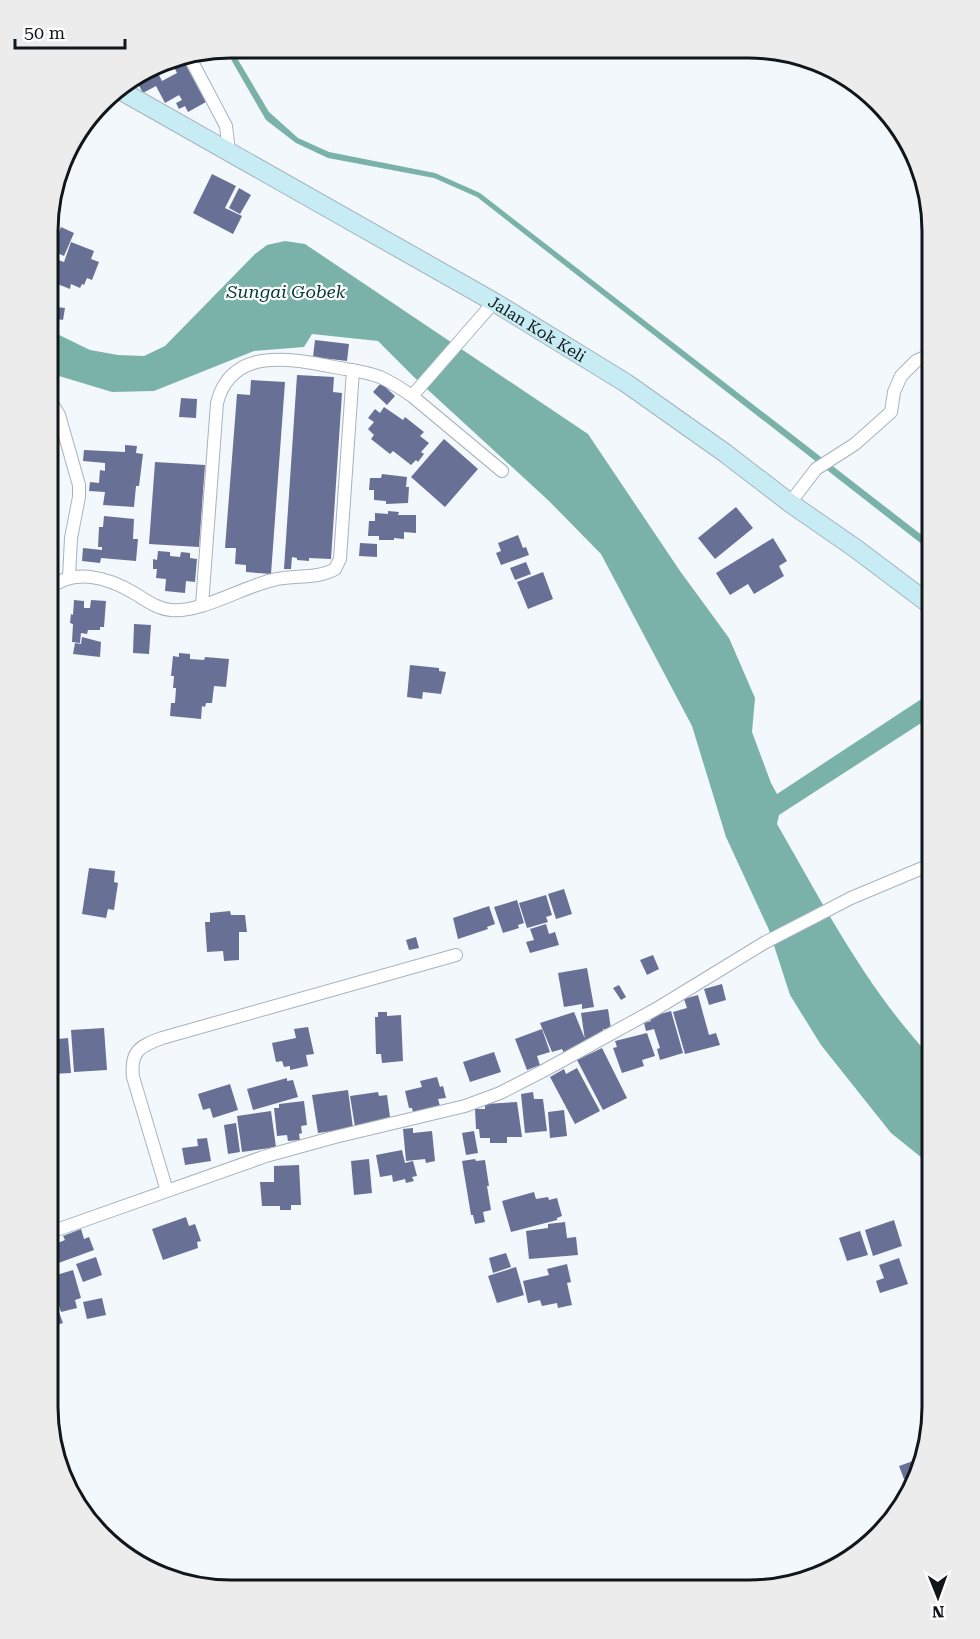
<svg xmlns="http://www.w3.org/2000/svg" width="980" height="1639" viewBox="0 0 980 1639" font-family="'Roboto Serif',serif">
  <rect width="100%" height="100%" fill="#f3f8fd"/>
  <path fill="#7ab2aa" d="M231,48L269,112L298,138L329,152L435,173L480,193L932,543V552L477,197L434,178L328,158L296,143L266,120L225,49Z
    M285,241L305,244L588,434L680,571L729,638L755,698L752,732L771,783L777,794L932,692V716L779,815L777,824C823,904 868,991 932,1058V1166L891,1133L821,1045L790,995L769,930L726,837L692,726L601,554L549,501L415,378L378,341L312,334L304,347L254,351L154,391L112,392L49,373V330L90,350L118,355L144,356L165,346L255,254L267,245Z"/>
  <path fill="#697096" d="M183,60L206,102L188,112L185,106L179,109L176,103L182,100L179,95L165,103L156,86L143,93L135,78L150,69L151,71L156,69L162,81L177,73L173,65Z
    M212,174L236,186L225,208L242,216L233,234L193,213Z
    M239,188L251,195L240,214L229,208Z
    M61,227L74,233L64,256L51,250Z
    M71,242L94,251L91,259L99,262L92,280L87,278L84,285L82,284L80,288L71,284L70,289L50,281L53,275L49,273V265L52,258L64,262Z
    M49,302L56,303V307L65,308L63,320L52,318L53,312L49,311Z
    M315,340L349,344L347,361L313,357Z
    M297,375L334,377L333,392L342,393L331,559L309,558V561L297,560V558L292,557L291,569H284Z
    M251,380L285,382L271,574L246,572V565L235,564L236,548H225L237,394L250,395Z
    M381,383L395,396L387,405L373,392Z
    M181,398L197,399L196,418L179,417Z
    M384,407L403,420L405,417L424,432L420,436L429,443L421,452L424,454L418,462L416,460L411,465L393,451L390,454L371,439L374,435L368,429L374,422L368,418L375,409L380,413Z
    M444,439L478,469L445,507L411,477Z
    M125,445L137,446L136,453L143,454L139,486H136L134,507L103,505L105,492L89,491L90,482L99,483L100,470L105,471V463L83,461L84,450L125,452Z
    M155,462L205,465L199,547L149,544Z
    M382,474L407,477L406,487H409L408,503L386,504V501L374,500V490H369L370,478H381Z
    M736,507L753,528L715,559L698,538Z
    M388,511L399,512L398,515H416V533L404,532V539L394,538V540H379V536H368L369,521H375V513L388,514Z
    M104,516L134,519L133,539H138L136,561L101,558L100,563L82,561L83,548L102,550V547H98L99,527H103Z
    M518,535L523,548L526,547L529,555L501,565L496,553L501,551L498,543Z
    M773,538L787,561L779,566L784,576L754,594L748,584L730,595L716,573Z
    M360,543L377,544V557L359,556Z
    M158,551L170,552V556L180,557L181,552L190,553V558L197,559L195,582L186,581L185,593L165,591L166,579L156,578L157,569H153V559L157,560Z
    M526,562L531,574L515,580L510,568Z
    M543,572L553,599L528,609L517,582Z
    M74,600L84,601V608H90L91,600L106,601L104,627H100V630H88L87,634L81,633L80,643L72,642L73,624L70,623L71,614L73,615Z
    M134,624L151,625L149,654L133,653Z
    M82,637L101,642L100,657L73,654L75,643L81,644Z
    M179,653L190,654V659L204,660L205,657L229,659L226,687L214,686L212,703H206L205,707L202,706L201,719L170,716L171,703H175L176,688H173L174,676H171L173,656L179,657Z
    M410,665L439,668V671L446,672L441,694L423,692L422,699L407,697Z
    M932,742V756L925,751Z
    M932,759V772L926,767Z
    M89,868L115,871L114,882L118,883L114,910L108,909L106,918L82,914Z
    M564,889L572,914L556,919L548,894Z
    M546,895L552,915L546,917L548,922L527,928L519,903Z
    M517,900L524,923L518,925L519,928L503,933L494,907Z
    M489,906L495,924L487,927L488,929L458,939L453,918Z
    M230,911L231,915H245L247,932H239V960L224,961L223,951L207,952L205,922H210V913Z
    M546,924L549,934L555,932L559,945L530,953L526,942L534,940L530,929Z
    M416,937L419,948L409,950L406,940Z
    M653,955L659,969L647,975L640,960Z
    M587,968L594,1007L582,1009V1004L564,1007L558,973Z
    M722,984L726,1000L709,1005L704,989Z
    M619,985L626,997L621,1000L613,988Z
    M698,995L709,1035L716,1033L720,1045L685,1054L673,1012L687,1008L684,999Z
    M608,1009L611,1029H603L604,1035L585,1040L581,1013Z
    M671,1011L683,1053L660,1060L657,1049L660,1048L654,1029L646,1031L644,1023L651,1021L650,1017Z
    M378,1012H387V1016L401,1015L403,1061L382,1063L381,1054H376L375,1017H378Z
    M574,1012L587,1044L564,1053L562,1049L552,1052L540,1023Z
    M308,1027L314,1054L306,1055L308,1066L290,1070V1066L284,1067L282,1061L276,1062L272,1043L296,1038L294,1029Z
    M104,1028L107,1070L74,1072L71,1030Z
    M542,1029L550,1052L537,1056L540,1065L527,1070L515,1039Z
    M647,1033L655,1056L642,1060L644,1066L622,1073L613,1048L617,1047L615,1041Z
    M68,1038L71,1073L50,1074L48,1040Z
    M602,1048L627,1098L603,1110L577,1060Z
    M494,1052L501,1072L470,1082L463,1062Z
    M577,1068L600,1111L575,1124L550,1077L564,1069L566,1074Z
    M437,1077L440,1087L443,1086L446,1098L438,1099L440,1106L413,1112L412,1108H409L405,1091L422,1087L420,1081Z
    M287,1078V1081L293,1080L298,1097L253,1110L247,1089Z
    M230,1084L238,1110L213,1118L210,1108L203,1110L198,1094Z
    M348,1090L353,1128L318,1133L312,1095Z
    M378,1092L379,1096L387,1095L390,1117L355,1127L350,1096Z
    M533,1092L534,1099H543L547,1131L525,1133L521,1094Z
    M304,1101L307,1125L301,1126L302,1133L299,1134L300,1140L288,1141L287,1135L277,1136L274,1108H279V1104Z
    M517,1102L522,1137H507V1143H490V1138H480L479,1129H476L475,1109H485V1104Z
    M564,1110L567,1136L550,1138L548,1112Z
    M271,1111L276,1147L242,1152L237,1116Z
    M236,1123L240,1152L228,1154L224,1125Z
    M413,1128V1133L432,1131L435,1161L426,1163L425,1159L406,1161L403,1129Z
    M474,1131L478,1153L466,1155L462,1133Z
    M207,1138L211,1161L185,1165L182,1148L198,1146L197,1139Z
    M402,1150L405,1163L413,1161L417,1176L412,1177L414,1181L406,1183L405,1179L393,1182L392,1175L380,1177L376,1155Z
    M369,1159L372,1193L354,1195L351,1161Z
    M475,1159L476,1161L485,1160L489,1186H487L491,1210L483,1212L485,1222L475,1224L473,1215H471L462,1161Z
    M299,1165L301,1205H291V1210H280V1206H262L260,1182H274V1166Z
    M534,1192L536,1199L548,1197L549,1200L557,1198L562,1216L557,1218V1220L511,1232L502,1201Z
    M186,1217L189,1226L195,1224L201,1241L197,1242L198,1248L163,1260L152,1229Z
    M894,1220L902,1246L873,1256L865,1230Z
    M565,1222L567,1238L576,1237L578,1255L529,1259L526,1231L548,1228V1224Z
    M81,1229L84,1239L89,1237L94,1250L53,1265L48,1247L65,1240L63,1236Z
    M860,1231L868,1255L847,1261L839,1238Z
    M506,1253L511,1267L493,1273L489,1258Z
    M96,1257L102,1275L83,1282L76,1264Z
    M899,1258L908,1284L880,1293L876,1281L884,1278L879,1265Z
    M567,1264L571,1282L567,1283L572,1305L558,1308L557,1303L542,1306L540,1300L528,1303L523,1281L549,1275L547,1269Z
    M516,1267L524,1295L497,1303L488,1276Z
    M73,1270L81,1298L75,1300L77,1308L61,1312L55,1292L50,1294L48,1281L51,1280L50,1277Z
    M53,1296L63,1323L51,1327L48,1320V1297Z
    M102,1298L106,1315L87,1319L83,1302Z
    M926,1325H932V1333H926Z
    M913,1461L918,1474L904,1479L899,1466Z"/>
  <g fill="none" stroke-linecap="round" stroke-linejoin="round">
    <g stroke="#a6b3be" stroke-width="14">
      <path id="street" d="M189,56L226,126L229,151
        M412,396L502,471
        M49,399L59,415L79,485V497L71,538L69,577
        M790,503L816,469L855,444L891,412L894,392L901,376L916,361L932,354
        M49,589C74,567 109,578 134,593C146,600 157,609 171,610C203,613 245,585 277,579C296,575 318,579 335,569L340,559L353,370
        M202,605L217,403C231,347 290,358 334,367C349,370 365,371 380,377C391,382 402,389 412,396L494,302
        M167,1191L133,1077C130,1051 140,1046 162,1038L456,955
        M48,1233L266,1156L335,1137L465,1106L500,1093L545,1070L656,1009L764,943L851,898L932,864"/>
    </g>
    <g stroke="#a6b3be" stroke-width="20">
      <g id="secondary">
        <path id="s1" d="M118,89L494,302L626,383L725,453L790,503L855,548L932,606"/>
      </g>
    </g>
    <use href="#street" stroke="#fff" stroke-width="12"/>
    <use href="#secondary" stroke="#c7ecf3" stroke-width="18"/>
  </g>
  <g text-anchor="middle" stroke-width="4.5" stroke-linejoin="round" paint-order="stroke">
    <g font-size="16" fill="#11161a" stroke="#fff">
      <text dy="6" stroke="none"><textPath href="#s1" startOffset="483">Jalan Kok Keli</textPath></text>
    </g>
    <g font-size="18" font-style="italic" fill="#033a35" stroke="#fff">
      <text x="286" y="298">Sungai Gobek</text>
    </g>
  </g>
  <path d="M0 0H980V1639H0ZM231 58H749A173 173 0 0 1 922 231V1407A173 173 0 0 1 749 1580H231A173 173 0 0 1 58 1407V231A173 173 0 0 1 231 58Z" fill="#ececed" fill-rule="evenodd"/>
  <path fill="none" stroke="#11161a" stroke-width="3" d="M231 58H749A173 173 0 0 1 922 231V1407A173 173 0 0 1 749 1580H231A173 173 0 0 1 58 1407V231A173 173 0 0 1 231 58Z"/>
  <g transform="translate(938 1597) rotate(179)" stroke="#ffffff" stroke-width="4.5" paint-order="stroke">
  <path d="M0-4.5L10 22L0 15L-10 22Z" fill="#11161a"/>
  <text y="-9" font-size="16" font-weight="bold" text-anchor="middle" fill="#11161a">N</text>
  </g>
  <path d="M15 39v9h110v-9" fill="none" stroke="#11161a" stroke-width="3"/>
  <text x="24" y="39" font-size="18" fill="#11161a" stroke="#ffffff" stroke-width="4.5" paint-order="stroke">50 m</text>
</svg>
